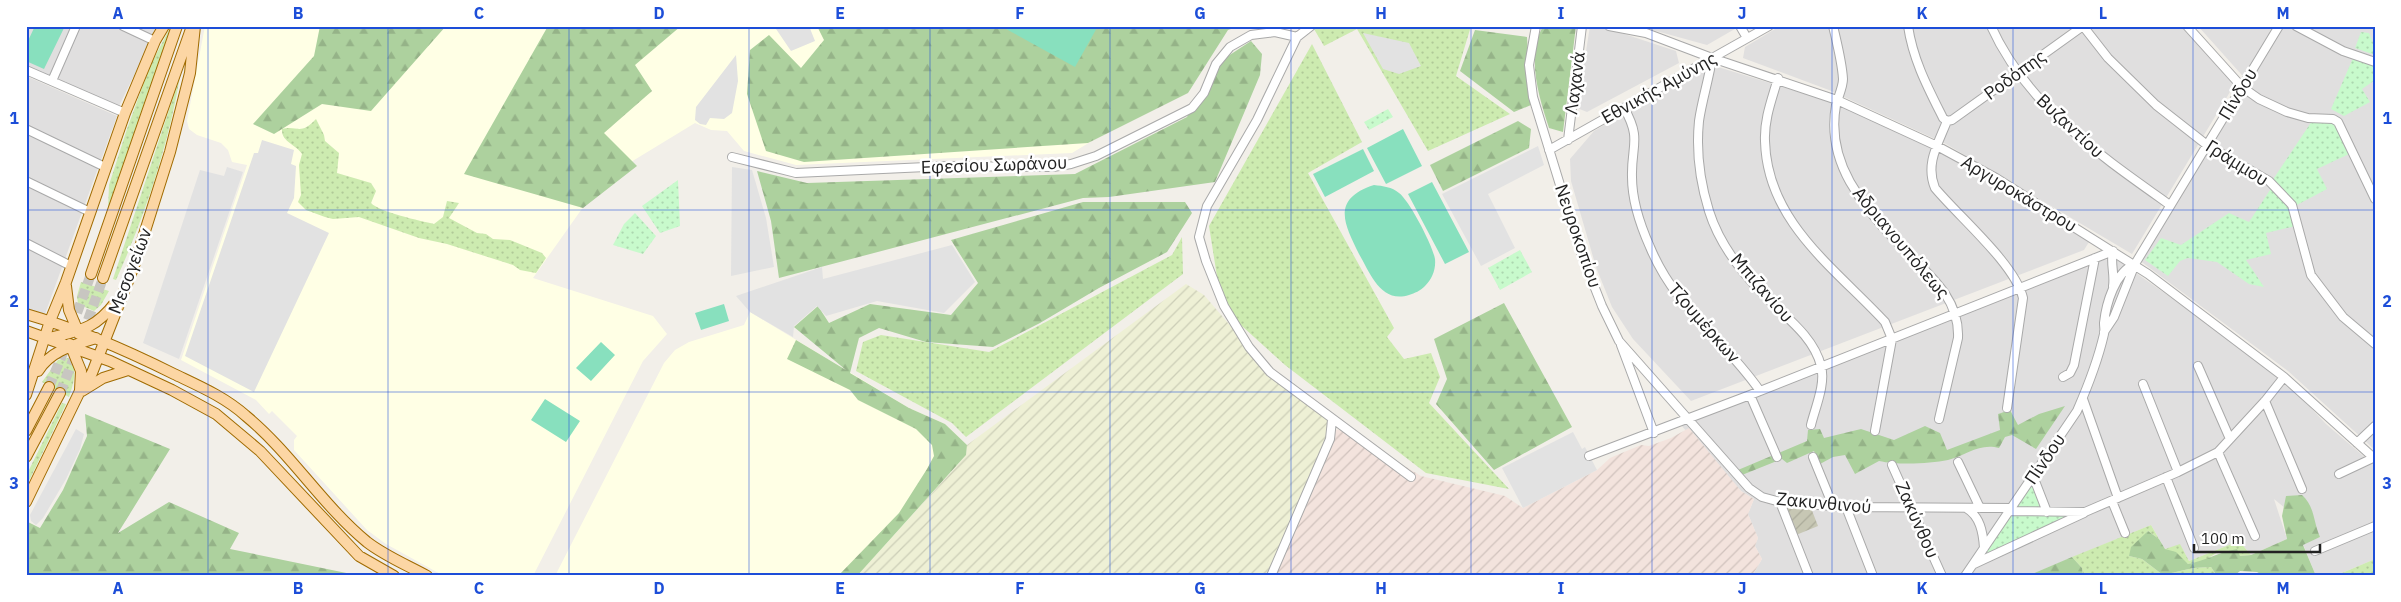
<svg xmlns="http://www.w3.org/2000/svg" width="2401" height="602" viewBox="0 0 2401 602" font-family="'IBM Plex Sans',sans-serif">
  <defs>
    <pattern id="military-furrows" width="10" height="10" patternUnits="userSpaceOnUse" patternTransform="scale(1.25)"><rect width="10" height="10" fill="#f3e3dd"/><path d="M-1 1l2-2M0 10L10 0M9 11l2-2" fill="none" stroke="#d0c2bd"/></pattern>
    <pattern id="construction-furrows" width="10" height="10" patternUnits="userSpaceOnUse" patternTransform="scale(1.25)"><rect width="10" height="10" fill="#c7c7b4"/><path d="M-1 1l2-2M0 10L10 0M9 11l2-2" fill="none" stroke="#abab9a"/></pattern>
    <pattern id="farmland-furrows" width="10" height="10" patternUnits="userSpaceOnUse" patternTransform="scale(1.25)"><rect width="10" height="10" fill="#eef0d5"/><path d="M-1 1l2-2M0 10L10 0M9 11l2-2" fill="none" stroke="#ccceb7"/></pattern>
    <pattern id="grass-dots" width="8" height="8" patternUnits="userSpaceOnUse" patternTransform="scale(1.25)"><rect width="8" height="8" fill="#cdebb0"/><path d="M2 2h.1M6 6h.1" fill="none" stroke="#b0c997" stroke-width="1.8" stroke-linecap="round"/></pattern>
    <pattern id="forest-firs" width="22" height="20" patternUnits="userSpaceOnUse" patternTransform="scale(1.25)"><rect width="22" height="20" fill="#add19e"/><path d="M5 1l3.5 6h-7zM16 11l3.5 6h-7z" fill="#95b388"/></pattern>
    <pattern id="park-dots" width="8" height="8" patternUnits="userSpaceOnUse" patternTransform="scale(1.25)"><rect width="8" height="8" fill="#c8facc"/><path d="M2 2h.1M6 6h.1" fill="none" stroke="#acd6af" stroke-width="1.8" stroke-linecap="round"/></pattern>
  </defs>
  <rect width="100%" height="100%" fill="#f2efe9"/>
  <path fill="#e0dfdf" d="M26,26H158L119,106L26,68Z
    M1590,26H1600L1676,51L1679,63L1587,112L1577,108Z
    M1638,26H1740L1707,45Z
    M1780,26H2185L2236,82L2132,254L1946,144L1829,90L1743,58L1745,47Z
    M2198,26H2375V450L2288,371L2139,260L2249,83Z
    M1718,67L1842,105L1943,152L2089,242L2084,250L1691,401L1633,339L1612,307L1596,267L1571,181L1570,159L1594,131L1693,73Z
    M26,76L117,116L45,314L26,310Z
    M2102,259L2119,261L2278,373L2326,424L2375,466V559L2335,576H2316L2303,544L2320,537L2274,499L2287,539L2251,555L2239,541L2189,561L2180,545L2165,549L2151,525L2027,576H1755L1754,573L1762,559L1755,546L1758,538L1748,514L1754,499L1741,491L1680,424Z"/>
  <path fill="#ffffe5" d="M205,26H1222L1183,86L1072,153L796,165L744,151L727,131L711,130L695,123L603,179L533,278L653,316L667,334L643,361L533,576H444L386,544L367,530L294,450V440L297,436L272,411L269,414L256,400L181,360L247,165L232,162L228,150L221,143L197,135L189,129L187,121Z
    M750,312L909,408L945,424L967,445L966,455L857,576H555L664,363L675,350L689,342L744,325Z"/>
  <path fill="url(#military-furrows)" d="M1689,428L1741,491L1754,499L1748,514L1758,538L1755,546L1762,559L1752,576H1273L1335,430L1343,429L1421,476L1505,496L1523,508L1597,470L1610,458L1641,445L1649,446L1671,438Z"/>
  <path fill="url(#construction-furrows)" d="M1784,505L1811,508L1818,526L1796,535Z"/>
  <path fill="url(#farmland-furrows)" d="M1186,284L1204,295L1270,372L1332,420L1333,425L1271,576H857L954,469L966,455L967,445Z"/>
  <path fill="url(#grass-dots)" d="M171,26L168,41L90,268L108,209L109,185L127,129L150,66Z
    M1317,26H1471L1456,76L1510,114L1428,151L1357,29L1324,46L1314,29Z
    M1312,44L1362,142L1308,173L1394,328L1387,337L1404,359L1431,353L1440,377L1429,403L1509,489L1426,473L1285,365L1222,308L1209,226Z
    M180,77C168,146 145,216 116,280L113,279Z
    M316,119L324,135L325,141L339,153L337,173L371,183L376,191L371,203C379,212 421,221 434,224L443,217L447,201L459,203L449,218L477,233L486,234L493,239L510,240L542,253L546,258L536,273L520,270L513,265L447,244L419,238L359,217L333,219L325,217L306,210L298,202L301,195L299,165L302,154C296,144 281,142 282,129C298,125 300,136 316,119Z
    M1182,237L1183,274L966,437L952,423L856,371L863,342L881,335L989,352L1172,255Z
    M81,282L109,291L101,305L94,311L78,304L77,296Z
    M68,358C79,367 73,385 69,397L42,382L58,360Z
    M62,403L66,404L26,487V476Z
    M2151,525L2159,539L2148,531L2129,556L2142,559L2163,575L2193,568L2211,567L2217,576H2083L2082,568L2072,557Z
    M2239,541L2251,555L2240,556L2218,552L2204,561L2188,564L2165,549L2180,544L2189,561Z
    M2375,559L2374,576H2335Z"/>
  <path fill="url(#forest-firs)" d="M320,26H446L371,111L322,104L274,134L253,124L314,56Z
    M548,26H681L635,65L652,91L604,133L637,166L583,208L464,174Z
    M817,26H1240L1228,30L1188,93L1088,143L804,162L766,151L747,94L750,50L769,35L801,68L824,40Z
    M1543,26H1576L1563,132L1549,128C1539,97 1526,57 1543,26Z
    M1475,30L1527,37L1531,105L1514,112L1460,71Z
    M1251,41L1262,54L1260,75L1215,182L1109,197L1083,198L779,278L771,221L757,171L807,183L1075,174L1187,117L1216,64Z
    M1518,121L1531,129L1529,148L1443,191L1430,165Z
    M1083,202H1185L1192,213L1167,252L1099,288L1040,323L993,347L926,342L879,328L859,338L850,373L909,408L945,424L967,445L966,455L857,576H838L899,513L927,469L934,456L932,445L916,429L858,400L850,390L787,359L796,340L846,370L794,327L818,306L829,323L870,304L951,315L978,283L951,240Z
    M1504,303L1572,427L1494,470L1436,404L1447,379L1434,339Z
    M2065,406L2036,449L2012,435L2005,437L1999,448C1979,443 1967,455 1948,460C1929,464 1897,465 1879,461L1855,474L1845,455L1833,457L1820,464L1814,451L1787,463L1782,459L1742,475L1738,470L1807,441L1808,430L1820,429L1824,438L1861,429L1894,440L1925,426L1940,433L1947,450L2000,430L1998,414L2010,410L2018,425L2039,414Z
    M85,414L170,449L118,533L169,502L239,533L230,549L361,576H26V521L40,528L63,490L87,436Z
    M2302,495C2315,507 2313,521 2320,537L2303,545L2316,576H2264L2257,572L2240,571L2234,576H2217L2211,567L2193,568L2163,575L2142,559L2129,556L2131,547L2148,531L2159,539L2165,549L2176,552L2188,564C2205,561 2219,552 2237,549L2240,556L2251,555L2287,539L2282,516L2286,496Z
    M2072,557L2082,568L2083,576H2027Z"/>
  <path fill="url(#park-dots)" d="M2361,32L2369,33L2375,47V55L2355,48Z
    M2353,58L2375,64V80L2362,89L2370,102L2344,116L2331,109Z
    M1388,109L1393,117L1369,130L1364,122Z
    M2312,121L2334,123L2349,154L2317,169L2327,189L2295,206L2272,181Z
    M678,180L680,226L660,233L642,206Z
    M2272,187L2291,206L2296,226L2266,233L2271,254L2246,260L2264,287L2249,284L2217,262L2188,258L2180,261L2168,276L2145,260L2161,238L2181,245L2229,213L2249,222Z
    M635,213L656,236L643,254L613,245L624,224Z
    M1520,250L1532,272L1500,290L1488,268Z
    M2030,480L2041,509L2012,508Z
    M2008,512L2074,516L1979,557Z"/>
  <path fill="#88e0be" d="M35,26H65L44,69L26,61V45Z
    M1007,26H1098L1075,67L1006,29Z
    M1403,129L1422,166L1386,184L1367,148Z
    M1363,149L1374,171L1325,197L1313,174Z
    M1432,182L1469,252L1445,264L1408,194Z
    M1374,185C1383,186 1392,187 1399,193C1409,200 1433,246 1435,259C1436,270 1432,279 1425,286C1420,291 1415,293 1409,295C1381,304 1370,273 1359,254C1344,224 1331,199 1374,185Z
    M724,304L729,321L701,330L695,313Z
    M601,342L615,355L591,381L576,368Z
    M545,399L580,421L566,442L531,420Z"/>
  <path fill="#e2e2e2" d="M774,26H809L815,41L791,51Z
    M1363,33L1409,43L1421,66L1399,74L1383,69Z
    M736,55L738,81L732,113L724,119L710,118L706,125L700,124L695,120L696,107Z
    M262,140L294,150L291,164L296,166L294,198L287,213L329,233L254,392L185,356L254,153H258Z
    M1538,146L1544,165L1488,194L1515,248L1481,266L1442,194Z
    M227,167L243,172L179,359L143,343L200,170L224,176Z
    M732,167L752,170L766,218L774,267L731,276Z
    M952,245L975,282L944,313L877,301L826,316L817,306L794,326L793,337L750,312L736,296L822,267L823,279Z
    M76,429L84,434L80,449L66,479L43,518L36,525L31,521L30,515Z
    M1573,432L1582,449L1585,447L1597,470L1523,508L1502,468Z"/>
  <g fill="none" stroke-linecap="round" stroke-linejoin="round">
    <path stroke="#c8c6c1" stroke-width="10" stroke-dasharray="10 5" stroke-linecap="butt" d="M72,327L91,274
      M83,334L103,278
      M49,387L67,343
      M60,393L77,350"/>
    <g stroke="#a9a9a9" stroke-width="10">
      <path id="minor" d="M123,26L155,41
        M1311,26L1297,37L1257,120L1207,206L1199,237L1206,261L1224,306L1249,347L1270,372L1411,477
        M1536,26L1529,65L1533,97L1580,250L1602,306L1619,341L1749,488L1762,497L1780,502L1846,507L2011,508
        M1609,26L1646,33L1712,58L1837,100L1937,146L1996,178L2148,274L2284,377L2375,459
        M1740,26L1747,38
        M1833,26C1837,43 1842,62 1843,79C1843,87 1838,97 1836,105C1831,133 1836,157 1850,182C1862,203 1880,225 1897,242C1924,271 1960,295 1958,338L1939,419
        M1908,26C1913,60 1928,88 1943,118L1947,121
        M1991,26C2027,106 2101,156 2170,205
        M2083,26L2108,58L2156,105L2207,145L2269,181L2292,205L2311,275L2343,317L2375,344
        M2187,26L2242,87L2259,99L2287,112L2308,118L2333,119L2338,122L2375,199
        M2296,26L2343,51L2375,62
        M1712,58C1709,79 1702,100 1699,121C1696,151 1700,182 1709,211C1718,240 1739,269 1760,291C1781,314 1813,334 1821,366C1826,384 1815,408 1811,425
        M26,70L125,113
        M1778,78C1772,99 1764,119 1765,141C1767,222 1835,268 1885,322L1892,339L1875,431
        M52,81L76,26
        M1624,108C1642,139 1631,146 1632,177C1632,200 1641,227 1650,247C1675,308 1724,339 1760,391
        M1947,121C1938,144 1925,164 1935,188C1959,217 2015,264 2023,298L2007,408
        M1947,121L1952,120L2083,26
        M26,129L105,167
        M1568,140L1582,26
        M1549,150L1769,26
        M732,157L796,173L948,166L1053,167L1071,164L1096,156L1192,108L1204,93L1216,64L1230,47L1251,35L1275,32L1297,37
        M26,181L90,212
        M26,243L71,266
        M2113,286C2115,274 2110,263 2113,251
        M2104,332L2114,317L2135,264L2279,26
        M1621,345L1654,433
        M2198,366L2230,439
        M2063,377L2070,373L2074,365L2095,258
        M2143,384L2178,472
        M1750,395L1777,457
        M2083,399L2118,498
        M2265,401L2302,489
        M2357,443L2375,426
        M2218,452L2255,536
        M1589,456L1750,395L2113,251
        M1813,457L1833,506
        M1958,462L1980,508
        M1892,465L1942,576
        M2339,474L2373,458
        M2033,476L2047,512
        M2166,477L2194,548
        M2112,501L2125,533
        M1780,502L1809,576
        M1846,507L1873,576
        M1966,508C1980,516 1983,532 1984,548
        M2009,511L2085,512L2178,472L2218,452L2265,401L2284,377
        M2315,551L2375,526
        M1974,564L2084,513
        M1271,576L1330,439L1332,420
        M1965,576L2077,411C2088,386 2098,360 2104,334C2105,331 2104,327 2104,323C2106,304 2115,272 2135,264"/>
    </g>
    <g stroke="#a06b00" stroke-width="12">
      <path id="major" d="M91,274L177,26
        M103,278L191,29
        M66,286L69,310L79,334
        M26,314C78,329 126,350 174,374C199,386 225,397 246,416C291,453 322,505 367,542C385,556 407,565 427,576
        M26,331L110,361L172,390L216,414L260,451L359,556L394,576
        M50,338C81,330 95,329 115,303
        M70,344L81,371L80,390
        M38,371C51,350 74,345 96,338
        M82,391L103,378L128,370
        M26,395L50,321L66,282L125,113L155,41L164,26
        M26,431L49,387
        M26,457L60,393
        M26,502L79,393L92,373L134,266L170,152L190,73L195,26"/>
    </g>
    <use href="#minor" stroke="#fff" stroke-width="8"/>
    <use href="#major" stroke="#fcd6a4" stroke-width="10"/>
  </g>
  <path fill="none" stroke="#1d4ed8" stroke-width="1" stroke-opacity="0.55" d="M208,26V576M388,26V576M569,26V576M749,26V576M930,26V576M1110,26V576M1291,26V576M1471,26V576M1652,26V576M1832,26V576M2013,26V576M2193,26V576M26,210H2375M26,392H2375"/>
  <g text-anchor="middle" stroke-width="5" stroke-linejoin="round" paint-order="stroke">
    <g font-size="18" fill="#222" stroke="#fff">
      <text transform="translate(2015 75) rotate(-36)" y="6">Ροδόπης</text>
      <text transform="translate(1575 83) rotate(-83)" y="6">Λαχανά</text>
      <text transform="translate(1659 88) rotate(-29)" y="6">Εθνικής Αμύνης</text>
      <text transform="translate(2238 94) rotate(-59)" y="6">Πίνδου</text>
      <text transform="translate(2070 126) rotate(43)" y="6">Βυζαντίου</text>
      <text transform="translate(2237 163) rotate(32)" y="6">Γράμμου</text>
      <text transform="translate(994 165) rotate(-2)" y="6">Εφεσίου Σωράνου</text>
      <text transform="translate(2019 194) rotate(31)" y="6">Αργυροκάστρου</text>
      <text transform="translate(1578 236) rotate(71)" y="6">Νευροκοπίου</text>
      <text transform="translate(1901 243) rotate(50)" y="6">Αδριανουπόλεως</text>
      <text transform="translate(130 271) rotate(-69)" y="6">Μεσογείων</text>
      <text transform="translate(1762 288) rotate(49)" y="6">Μπιζανίου</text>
      <text transform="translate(1704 323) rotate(49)" y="6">Τζουμέρκων</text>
      <text transform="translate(2045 459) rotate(-56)" y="6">Πίνδου</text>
      <text transform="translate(1824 503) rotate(5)" y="6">Ζακυνθινού</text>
      <text transform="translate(1917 520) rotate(66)" y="6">Ζακύνθου</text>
    </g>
  </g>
  <rect width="2401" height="602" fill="none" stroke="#ffffff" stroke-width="55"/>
  <path d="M2194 544v8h126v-8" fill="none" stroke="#222222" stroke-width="2.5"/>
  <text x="2201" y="544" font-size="15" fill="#222222" stroke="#ffffff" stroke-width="4" paint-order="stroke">100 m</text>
  <rect x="28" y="28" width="2346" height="546" fill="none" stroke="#1d4ed8" stroke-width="2"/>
  <g font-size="16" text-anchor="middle" font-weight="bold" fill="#1d4ed8">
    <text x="118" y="19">A</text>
    <text x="298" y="19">B</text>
    <text x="479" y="19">C</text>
    <text x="659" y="19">D</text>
    <text x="840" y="19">E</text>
    <text x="1020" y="19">F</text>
    <text x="1200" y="19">G</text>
    <text x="1381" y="19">H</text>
    <text x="1561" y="19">I</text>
    <text x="1742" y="19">J</text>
    <text x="1922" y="19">K</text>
    <text x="2103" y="19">L</text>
    <text x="2283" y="19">M</text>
    <text x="14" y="124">1</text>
    <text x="2387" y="124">1</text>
    <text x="14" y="307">2</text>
    <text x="2387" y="307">2</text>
    <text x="14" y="489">3</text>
    <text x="2387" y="489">3</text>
    <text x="118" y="594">A</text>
    <text x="298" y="594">B</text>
    <text x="479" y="594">C</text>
    <text x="659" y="594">D</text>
    <text x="840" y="594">E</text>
    <text x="1020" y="594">F</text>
    <text x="1200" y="594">G</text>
    <text x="1381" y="594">H</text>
    <text x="1561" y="594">I</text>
    <text x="1742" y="594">J</text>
    <text x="1922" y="594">K</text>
    <text x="2103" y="594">L</text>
    <text x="2283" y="594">M</text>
  </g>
</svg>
